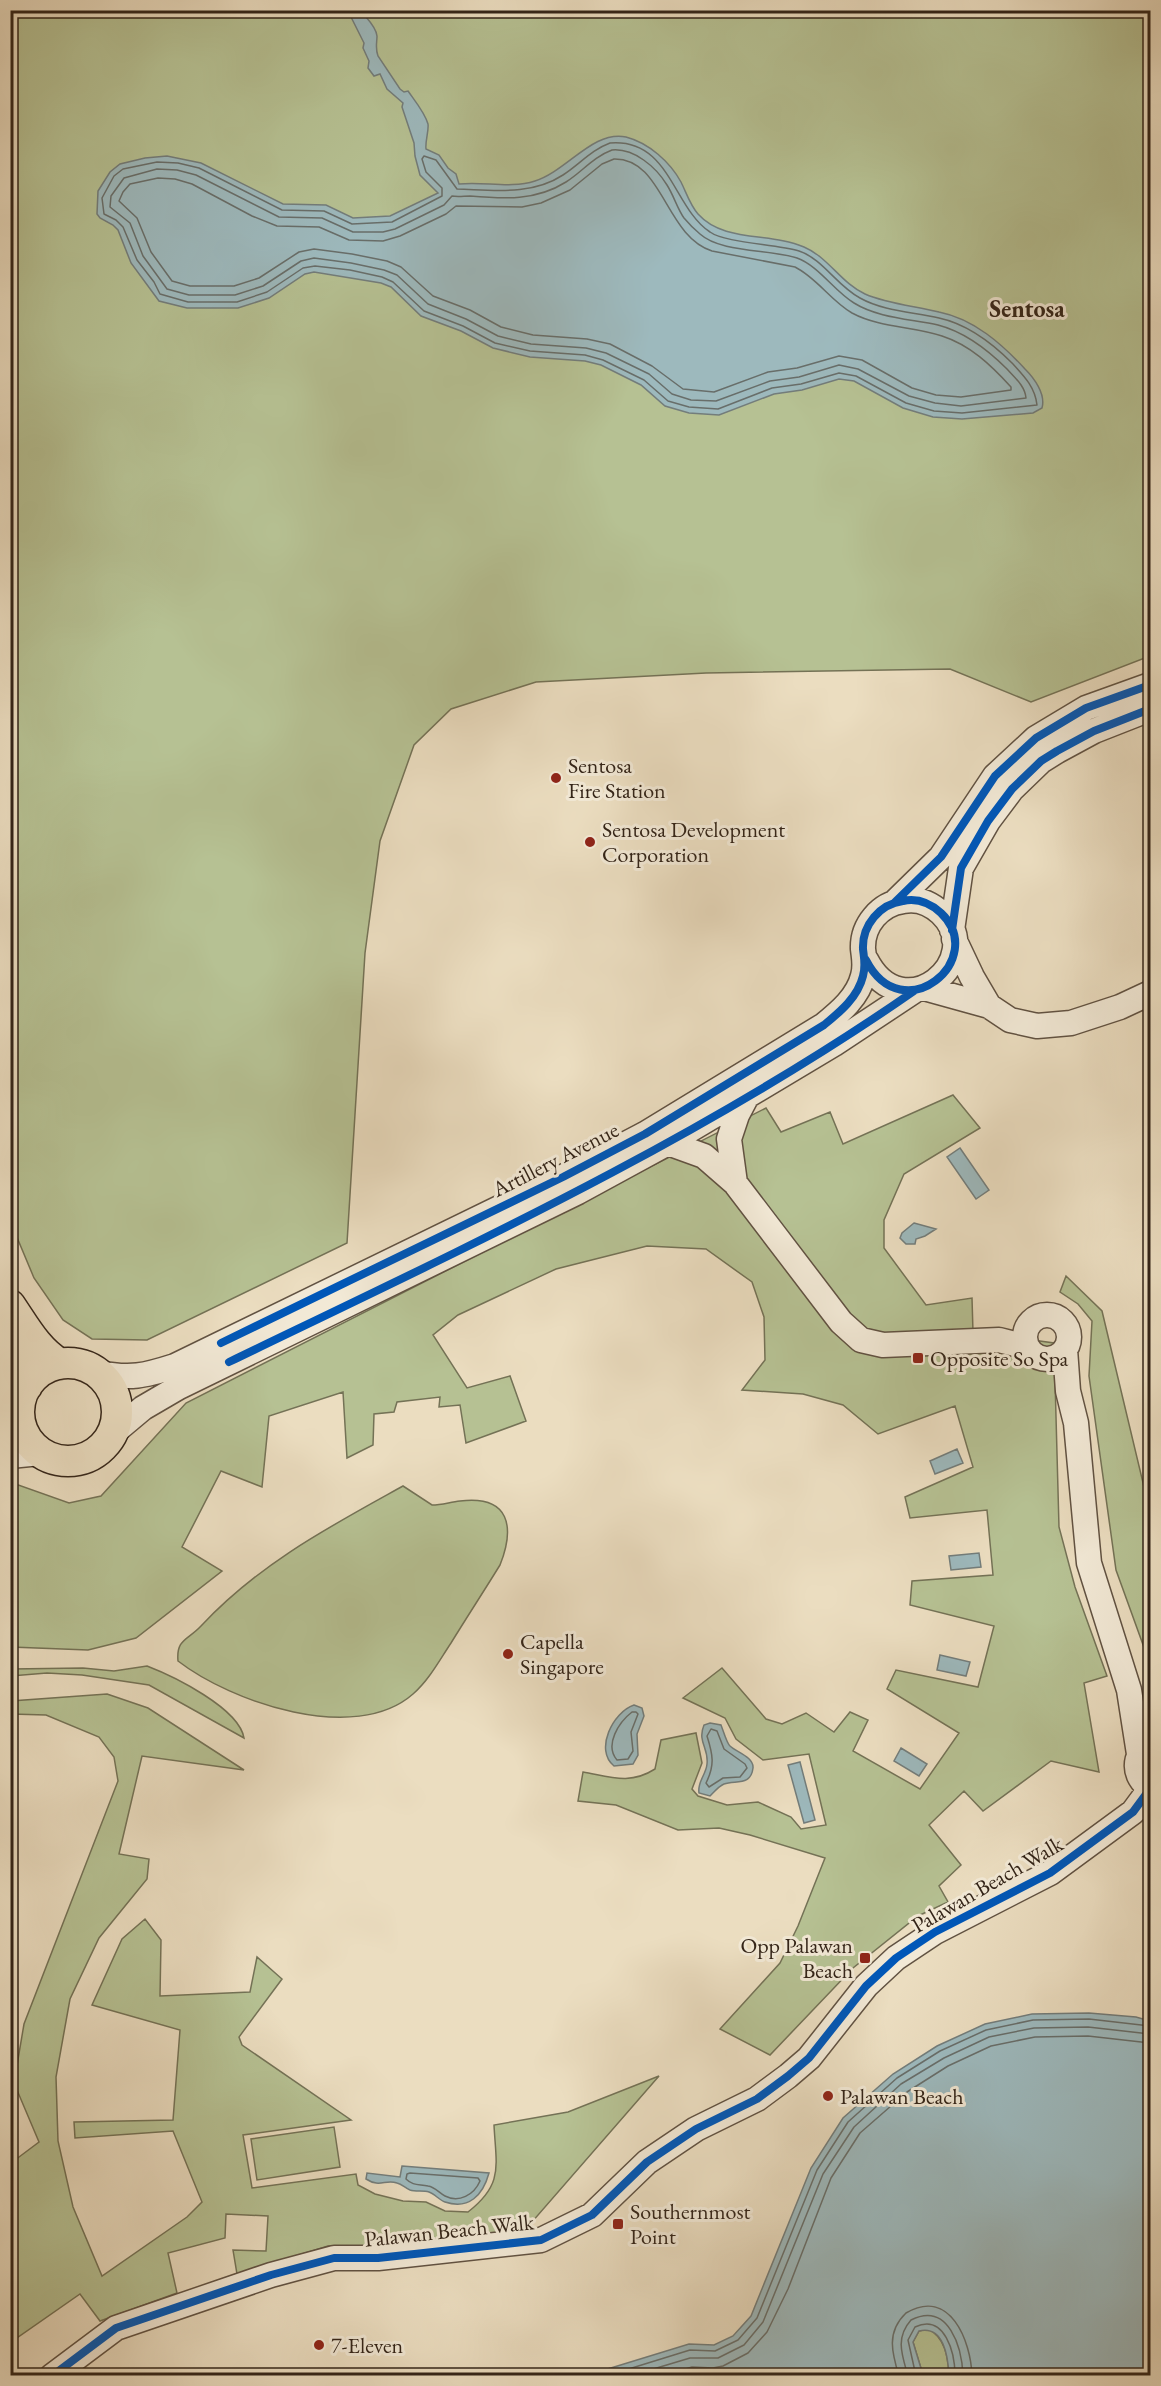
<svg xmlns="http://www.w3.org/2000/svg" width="1161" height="2386" viewBox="0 0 1161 2386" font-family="'EB Garamond',serif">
  <rect width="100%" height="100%" fill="#ebddc0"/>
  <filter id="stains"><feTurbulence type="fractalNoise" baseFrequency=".00333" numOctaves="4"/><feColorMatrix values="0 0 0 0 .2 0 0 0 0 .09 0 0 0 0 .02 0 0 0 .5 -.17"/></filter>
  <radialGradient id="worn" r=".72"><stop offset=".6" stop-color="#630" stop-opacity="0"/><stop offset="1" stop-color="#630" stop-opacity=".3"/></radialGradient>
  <path fill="#b6c193" stroke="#747256" stroke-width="1.5" d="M10,11H1150V656L1031,702L950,669L706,673L536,682L451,709L414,745L380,841L365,953L347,1243L147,1340L92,1339L63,1320L34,1278L11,1223Z
    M953,1095L980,1128L904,1174L884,1220V1248L926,1305L972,1298L973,1332L1054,1343L1059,1527L1075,1587L1107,1676L1084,1683L1099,1772L1051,1761L983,1811L964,1791L929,1825L961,1865L939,1886L948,1902L918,1916L853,1968L770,2055L720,2029L780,1963L798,1926L825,1858L750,1835L719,1828L678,1830L616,1805L578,1801L583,1772C611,1777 630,1785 655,1769L661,1740L696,1733L702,1763L692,1789L698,1796L727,1805L758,1802L791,1817L801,1829L826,1825L809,1754L763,1760L736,1739L725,1718L683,1698L722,1668L766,1719L782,1724L806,1713L834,1732L850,1712L868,1720L853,1751L920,1789L959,1733L887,1689L896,1670L978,1687L994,1626L910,1605L912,1581L993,1575L987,1510L910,1518L905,1497L973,1467L955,1406L878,1434L843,1405L803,1394L742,1390L765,1360L764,1317L752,1282L706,1249L647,1246L556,1269L458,1315L433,1335L467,1388L510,1376L526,1421L466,1443L460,1405L439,1407L440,1397L397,1402L394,1412L374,1414L373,1445L347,1458L343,1392L269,1416L262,1487L221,1471L182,1547L222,1571L136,1638L88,1650L11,1647L10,1482L69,1503L101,1496L186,1403L766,1108L781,1132L830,1112L843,1144Z
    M1066,1276L1102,1311L1150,1512V1664L1116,1570L1089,1376L1092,1321L1078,1304L1060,1292Z
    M403,1486L432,1505C442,1505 450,1502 460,1501C510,1495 515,1527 500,1565C484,1591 467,1617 451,1643C439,1661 429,1680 413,1694C355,1745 231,1702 178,1661C176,1639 188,1640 201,1626C260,1563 329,1527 403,1486Z
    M147,1666C173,1676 239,1708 244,1738L149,1685L82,1675L47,1673L11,1676V1669L83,1668L114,1671Z
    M107,1694L148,1708L244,1770L142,1756L119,1854L149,1859L147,1879L99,1938L70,1999L56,2077L58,2141L73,2207L102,2276L187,2217L202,2202L173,2131L75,2138L74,2122L173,2120L180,2030L92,2005L122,1939L145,1919L161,1940L160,1996L250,1992L257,1957L282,1979L239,2037L242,2045L351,2120L243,2135L252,2188L356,2174L358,2185L375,2194L403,2201L426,2202L445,2211L468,2212C504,2184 496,2166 494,2125L568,2112L659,2076L532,2222L516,2230L378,2248L328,2246L237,2274L233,2250L266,2251L268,2216L226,2214L225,2238L168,2253L177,2293L100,2321L80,2294L11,2342V2163L39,2142L14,2083L24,2024L118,1781L114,1757L99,1737L46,1715L11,1714V1701Z
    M334,2127L340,2167L257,2180L251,2139Z
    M928,2329C945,2337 948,2357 949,2375H923L913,2342L919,2331Z"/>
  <path fill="#9db9bd" stroke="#737d7b" stroke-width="1.5" d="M350,11H361C366,18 376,26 377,36C377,43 375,48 378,56L400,89L404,92L408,91C415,101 425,113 428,124C429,131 425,141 426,149L439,155L448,168L456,174L459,184C484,181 510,189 535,181C567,171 593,130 626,137C649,143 670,162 681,182C686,192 690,205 698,214C724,243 770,232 804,247C828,257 841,283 865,294C888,304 915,306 939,312C974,319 1002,344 1025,369C1034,378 1046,394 1042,408L1033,413L962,419L933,417L903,408L854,381L839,379L802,390L774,394L719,415L689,413L665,406L641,385L601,365L585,361L530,357L493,348L461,331L421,316L391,287L381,283L314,272L305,274L269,298L238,308H187L159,301L131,263L118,230L113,225L100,218L97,214L98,191L110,172L120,164L145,158L167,156L201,163L283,204L326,205L353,218L390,216L438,193L420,175L415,156L414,143L402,107L403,103L387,89L380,74L374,76L368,68L369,61L363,48L364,43L352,19Z
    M960,1148L989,1190L976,1199L947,1157Z
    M914,1223L936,1229L925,1236L916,1239L915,1244H906L900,1238L902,1233Z
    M957,1449L963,1463L935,1474L930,1461Z
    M979,1553L981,1567L951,1570L949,1556Z
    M940,1655L970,1662L966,1676L937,1670Z
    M634,1705L642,1708L644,1716L637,1734L638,1755L633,1764L614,1766C594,1750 613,1712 634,1705Z
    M710,1723L721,1725C723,1730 727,1744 730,1746C736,1752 754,1757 753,1768C751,1786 736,1780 724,1784C719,1786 714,1792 710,1796L699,1793C697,1782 706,1775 707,1764C709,1748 697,1742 704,1725Z
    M901,1748L927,1764L919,1776L894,1761Z
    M800,1762L815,1820L804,1823L788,1765Z
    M1089,2013L1136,2017L1150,2021V2375H949C948,2357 944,2325 919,2331L913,2342L923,2375H588L689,2344L714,2345L733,2336L751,2316L811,2168L843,2118L893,2074L937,2046L985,2024L1032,2014Z
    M402,2166L489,2173C483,2195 469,2210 445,2202C439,2200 435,2194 429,2192C423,2190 416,2192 410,2190C405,2188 402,2184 397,2183C385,2179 380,2188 366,2179L367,2173L400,2177Z"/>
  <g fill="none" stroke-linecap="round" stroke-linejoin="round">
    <path stroke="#686e6a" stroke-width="1.5" d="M610,143C670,138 673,208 710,232C725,243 777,244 799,251C823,259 837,286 860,298C883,311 913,312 939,318C967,324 992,343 1012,363C1024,376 1035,387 1037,405L962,413L934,411L906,403L856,376L839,373L801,384L772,388L718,409L689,407L668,401L644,380L603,360L585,355L530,351L495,343L463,326L424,311L393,282L382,277L350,270L315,266L303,268L267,292L237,302H188L160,294L154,282L137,260L123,227L116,220L104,214L102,198L114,176L123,169L157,162L178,163L199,168L282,210L324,211L352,224L392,222L442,196V188L426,172L422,159L424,156L436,160L457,189C493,190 531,196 563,175C580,164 591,150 610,143Z
      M612,150C634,148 656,167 667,185C674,196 677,208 684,218C689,224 694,229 700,234C721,253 770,249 797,258C819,266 834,291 854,303C878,318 911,319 938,325C965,332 988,350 1007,369C1015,378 1025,386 1026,398L961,406L935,403L909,396L858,369L839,365L799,377L770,381L716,401L691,400L672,394L649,374L606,353L586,348L531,344L498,336L466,319L428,304L397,275L384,270L351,263L314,258L301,261L263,286L235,295H189L167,289L143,256L130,223L110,207L111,196L124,178L157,169L177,170L196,175L279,217L322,218L353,232H383L395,229L444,205L452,196C458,197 464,196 470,196C504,199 536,201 566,182C582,172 593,157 612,150Z
      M614,159C663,158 665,236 712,251L795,267C817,278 831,301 852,313C880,328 913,326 942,336C970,345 991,365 1011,387V390L961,397L936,395L912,388L862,360L839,356L797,368L768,372L714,392L683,389L652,366L610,344L587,339L533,335L501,327L470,310L433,296L401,267L387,261L352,254L314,249L299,252L259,278L234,286H190L172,281L151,252L137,218L119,201L123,192L130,184L158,178L175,179L192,184L252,216L277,226L319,227L349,240L383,241L400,236L446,214L456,206L522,207L541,203L570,190L602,164Z
      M632,1712H636L638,1714L631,1732L633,1751L628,1759L617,1760C604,1745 619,1722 632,1712Z
      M711,1729L717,1731L724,1749L745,1764L747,1768L740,1777L723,1778L709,1787L706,1783C715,1765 713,1755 707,1736Z
      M410,2173L478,2178L480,2181C474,2195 459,2203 445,2196C439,2193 435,2187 428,2186C419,2184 413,2186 406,2179L407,2174Z
      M606,2376L690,2350L715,2351L738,2340L757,2318L817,2170L848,2122L897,2078L940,2051L986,2030L1033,2020L1089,2019L1150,2026
      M630,2376L690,2358H718L744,2345L763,2322L823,2174L854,2127L901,2084L944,2058L989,2037L1034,2028L1088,2027L1150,2034
      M662,2376L692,2367L713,2368L723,2366L748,2353L767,2332L788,2289L831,2178L860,2133L907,2092L948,2066L991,2046L1035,2037L1088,2036L1150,2043
      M899,2376C892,2353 886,2332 906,2313C950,2287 971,2341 972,2376
      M908,2376C902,2355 895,2338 911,2320C949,2301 962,2348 963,2376
      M916,2376L908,2340L915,2327C945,2313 955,2353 955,2376"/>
    <g stroke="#615242" stroke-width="27">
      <path id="minor" d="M895,902L941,857L995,776L1036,738L1086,708L1150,685
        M952,930L961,868L988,821L1012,789L1041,761L1057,751L1094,731L1150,709
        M954,939L972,977L989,1006
        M924,988L989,1006L1010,1020L1037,1026L1071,1023L1120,1007L1150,993
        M668,1143L704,1156L735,1183L841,1322L861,1340L883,1345L999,1340L1027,1347
        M735,1183L729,1139L737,1115L747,1096
        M1025 1337a22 22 0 1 1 44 0a22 22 0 1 1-44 0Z
        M1065,1349L1068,1391L1076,1423L1089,1563L1129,1690L1139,1754
        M98,1373C131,1379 144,1376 175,1366L563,1177L645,1134L824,1025C840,1012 858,997 863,976C866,966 864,958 863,949C862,925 880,904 903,901C917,898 930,903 941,913C989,959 903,1032 866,960
        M10,1409L20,1403
        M112,1434L143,1408L179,1387L578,1192L668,1143L834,1044L914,991
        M10,1456L40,1453
        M1150,1744C1132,1755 1133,1777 1150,1788
        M52,2376L116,2328L271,2275L334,2258H378L541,2240L592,2215L647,2162L696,2129L757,2099L788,2076L809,2058L866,1986L896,1958L935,1932L1050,1873L1133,1812L1150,1789"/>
    </g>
    <g stroke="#332418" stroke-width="33">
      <path id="major" d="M10,1305C25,1327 37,1350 60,1364
        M10,1347L23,1369L27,1386
        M19 1412a49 49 0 1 1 98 0a49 49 0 1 1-98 0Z"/>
    </g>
    <use href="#minor" stroke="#f2e9d6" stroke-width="24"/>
    <use href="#major" stroke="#ebddc0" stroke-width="30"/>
    <g stroke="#f2e9d6" stroke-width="11">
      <path id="cycleway" d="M895,902L941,857L995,776L1036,738L1086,708L1150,685
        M952,930L961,868L988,821L1012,789L1041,761L1057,751L1094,731L1150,709
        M221,1343L563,1177L645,1134L824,1025C840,1012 858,997 863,976C866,966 864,958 863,949C862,925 880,904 903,901C917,898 930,903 941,913C989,959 903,1032 866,960
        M229,1362C463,1249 700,1140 914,991
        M52,2376L116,2328L271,2275L334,2258H378L541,2240L592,2215L647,2162L696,2129L757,2099L788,2076L809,2058L866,1986L896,1958L935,1932L1050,1873L1133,1812L1150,1789"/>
    </g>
    <use href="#cycleway" stroke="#0057b8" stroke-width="8"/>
  </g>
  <g fill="#8f2418" stroke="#f2e9d6" stroke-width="2">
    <circle cx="556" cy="778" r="6"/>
    <circle cx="590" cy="842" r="6"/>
    <rect x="912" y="1352" width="12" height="12" rx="3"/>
    <circle cx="508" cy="1654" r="6"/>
    <rect x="859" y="1952" width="12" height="12" rx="3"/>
    <circle cx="828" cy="2096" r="6"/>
    <rect x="612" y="2218" width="12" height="12" rx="3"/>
    <circle cx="319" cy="2345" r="6"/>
  </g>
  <g text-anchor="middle" stroke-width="6" stroke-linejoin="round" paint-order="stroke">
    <g font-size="22" fill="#332418" stroke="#f2e9d6" text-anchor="start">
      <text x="568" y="773">Sentosa<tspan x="568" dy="25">Fire Station</tspan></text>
      <text x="602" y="837">Sentosa Development<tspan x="602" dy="25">Corporation</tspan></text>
      <text x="930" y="1366">Opposite So Spa</text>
      <text x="520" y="1649">Capella<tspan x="520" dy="25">Singapore</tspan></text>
      <text x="853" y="1953" text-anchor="end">Opp Palawan<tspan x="853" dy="25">Beach</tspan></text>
      <text x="840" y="2104">Palawan Beach</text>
      <text x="630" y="2219">Southernmost<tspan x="630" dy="25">Point</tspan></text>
      <text x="331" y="2353">7-Eleven</text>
    </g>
    <g font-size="22" fill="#332418" stroke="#f2e9d6">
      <text transform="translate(555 1159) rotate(-27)" y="8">Artillery Avenue</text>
      <text transform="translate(987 1884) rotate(-30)" y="8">Palawan Beach Walk</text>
      <text transform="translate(449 2230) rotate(-6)" y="8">Palawan Beach Walk</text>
    </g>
    <g font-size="24" font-weight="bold" fill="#332418" stroke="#f2e9d6">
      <text x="1027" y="317">Sentosa</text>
    </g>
  </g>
  <rect width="1161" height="2386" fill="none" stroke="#ebddc0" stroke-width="36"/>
  <rect x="12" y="12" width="1137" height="2362" fill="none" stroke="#332418" stroke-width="3"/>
  <rect x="18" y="18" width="1125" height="2350" fill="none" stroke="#332418" stroke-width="1.5"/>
  <rect width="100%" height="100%" filter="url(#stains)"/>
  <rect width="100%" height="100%" fill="url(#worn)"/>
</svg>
